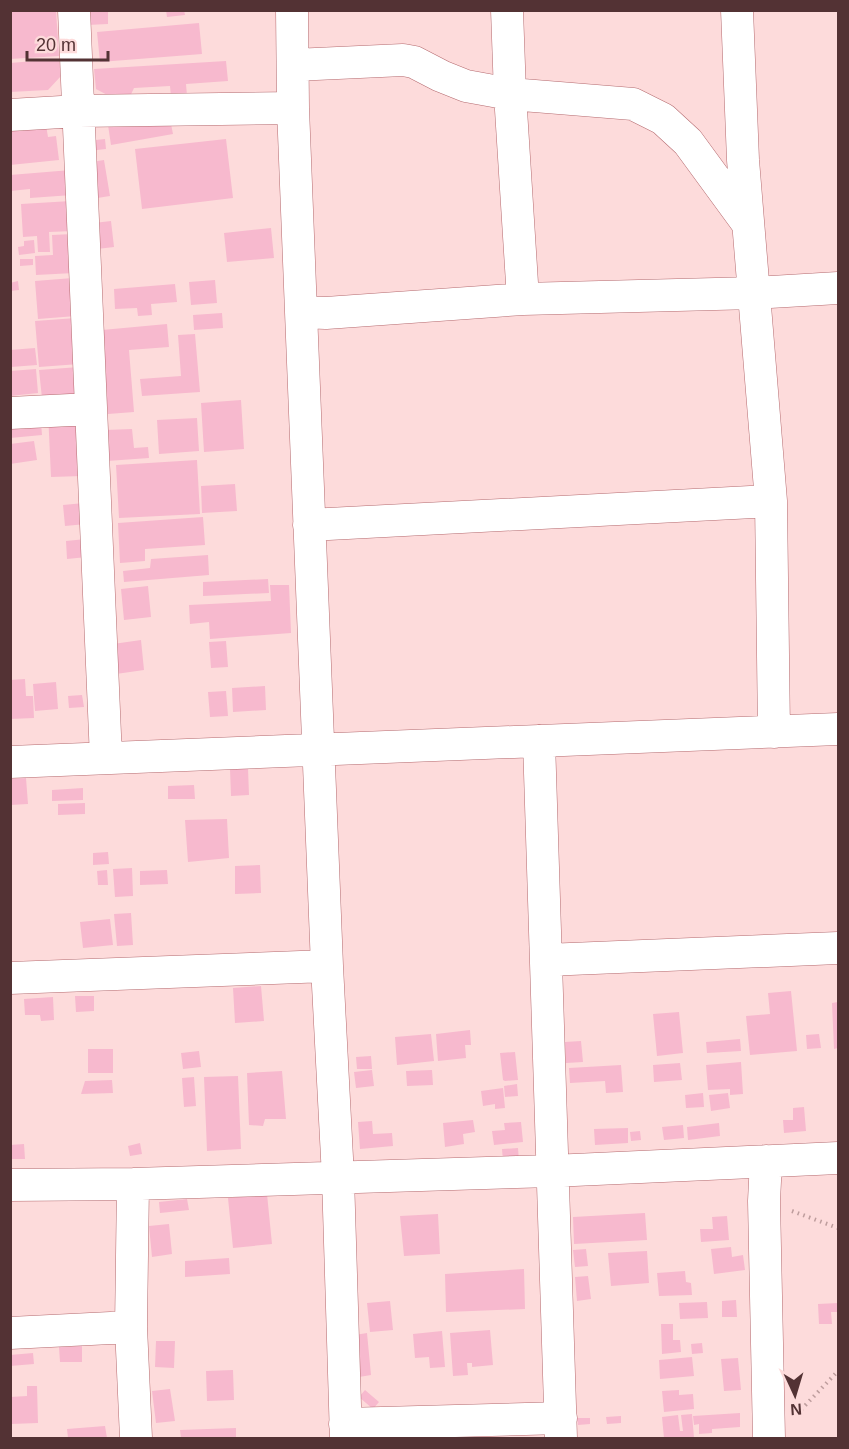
<svg xmlns="http://www.w3.org/2000/svg" width="849" height="1449" viewBox="0 0 849 1449" font-family="Arial,sans-serif">
  <rect width="100%" height="100%" fill="#fddbdb"/>
  <path fill="#f7b9ce" d="M19,10H56L59,56L10,59V12Z
    M86,10H108V24L87,25Z
    M166,10H184L185,15L167,17Z
    M199,23L202,54L100,62L97,32Z
    M59,59L61,76L48,90L10,92V63Z
    M226,61L228,81L186,84L187,96L171,97L170,86L134,88L126,105L96,89L94,69Z
    M169,114L173,134L111,145L108,125Z
    M46,125L48,137L56,136L59,160L10,165V129Z
    M105,139L106,149L88,151L87,141Z
    M226,139L233,198L142,209L135,149Z
    M104,160L110,196L91,199L85,163Z
    M71,170L72,195L30,198V189L10,191V175Z
    M71,201L73,231L49,232L50,252H38L37,236L23,237L21,204Z
    M111,221L114,247L97,249L94,223Z
    M271,228L274,258L227,262L224,233Z
    M73,234L74,273L36,275L35,256L53,255L52,235Z
    M34,240L35,253L19,255L18,247L24,246V241Z
    M20,259H33V265L20,266Z
    M73,278L76,316L38,319L35,281Z
    M215,280L217,303L191,305L189,282Z
    M18,281L19,290L10,291V283Z
    M175,284L177,302L151,304L152,315L138,316L137,308L115,309L114,289Z
    M222,313L223,328L194,330L193,315Z
    M76,318L79,364L39,367L35,321Z
    M167,324L169,347L129,350L134,412L108,414L102,330Z
    M195,334L200,392L142,396L140,379L181,376L178,335Z
    M35,348L37,365L11,367L10,350Z
    M79,367L81,395L42,398L39,370Z
    M36,369L38,393L10,396V371Z
    M241,400L244,449L204,452L201,403Z
    M40,410L42,435L10,438V413Z
    M80,410L82,476L51,477L48,412Z
    M197,418L199,451L159,454L157,420Z
    M132,429L134,448L148,447L149,458L107,461L105,430Z
    M34,441L37,460L10,464V444Z
    M197,460L200,514L119,518L116,465Z
    M235,484L237,511L202,513L201,486Z
    M84,503L86,524L65,526L63,505Z
    M203,517L205,545L145,549V561L120,563L118,523Z
    M86,539L87,557L67,559L66,541Z
    M208,555L209,575L124,582L123,571L150,568L151,559Z
    M268,579L269,593L203,596V582Z
    M270,585H289L291,633L210,639L209,622L190,624L189,605L271,601Z
    M148,586L151,617L124,620L121,589Z
    M141,640L144,670L116,674L113,644Z
    M226,641L228,667L211,668L209,642Z
    M25,679L26,696H33L34,718L10,719V680Z
    M56,682L58,709L35,711L33,684Z
    M265,686L266,710L233,712L232,688Z
    M226,691L228,716L210,717L208,692Z
    M82,695L84,707L69,708L68,696Z
    M248,768L249,795L231,796L230,769Z
    M26,778L28,804L10,805V779Z
    M194,785L195,799H168V786Z
    M83,788V800L52,801V790Z
    M85,803V814L58,815V804Z
    M227,819L229,858L188,862L185,820Z
    M108,852L109,864L93,865V853Z
    M260,865L261,893L235,894V866Z
    M132,868L133,896L115,897L113,869Z
    M107,870L108,885H98L97,871Z
    M167,870L168,884L140,885V871Z
    M131,913L133,945L117,946L114,914Z
    M110,919L113,945L83,948L80,922Z
    M261,986L264,1021L235,1023L233,988Z
    M791,991L797,1051L750,1055L746,1016L770,1014L768,993Z
    M75,996H94V1011L76,1012Z
    M53,997L54,1020L41,1021L40,1015H25L24,999Z
    M838,1002V1048L834,1049L832,1003Z
    M679,1012L683,1053L657,1056L653,1014Z
    M470,1030L471,1045H465L466,1058L438,1061L436,1034Z
    M431,1034L434,1061L397,1065L395,1037Z
    M819,1034L821,1048L807,1049L806,1035Z
    M740,1039L741,1051L707,1053L706,1042Z
    M581,1041L583,1062L566,1063L565,1042Z
    M88,1049H113V1073H88Z
    M199,1051L201,1067L183,1069L181,1053Z
    M515,1052L518,1080L505,1081L503,1080L500,1053Z
    M371,1056L372,1069H357L356,1057Z
    M741,1062L743,1094L730,1095V1089L708,1090L706,1065Z
    M680,1063L682,1080L654,1082L653,1065Z
    M621,1065L623,1092L606,1093L605,1081L570,1083L569,1068Z
    M372,1070L374,1086L356,1088L354,1072Z
    M432,1070L433,1085L407,1086L406,1071Z
    M282,1071L286,1119H265L263,1126L249,1125L247,1073Z
    M238,1076L241,1149L207,1151L204,1077Z
    M194,1077L196,1106L184,1107L182,1078Z
    M112,1080L113,1093L81,1094L85,1081Z
    M517,1084L518,1096L505,1097L504,1086Z
    M503,1088L505,1108L495,1109V1104L483,1106L481,1091Z
    M703,1093L704,1107L686,1108L685,1095Z
    M728,1093L730,1108L711,1111L709,1095Z
    M804,1107L806,1131L784,1133L783,1120H793V1108Z
    M473,1120L475,1132L463,1134L464,1144L445,1147L443,1123Z
    M372,1121L373,1134L392,1133L393,1146L360,1149L358,1122Z
    M521,1122L523,1142L494,1145L492,1131L505,1130L504,1123Z
    M719,1123L720,1136L688,1140L687,1127Z
    M683,1125L684,1138L664,1140L662,1127Z
    M628,1128V1143L595,1145L594,1129Z
    M640,1131L641,1140L631,1141L630,1132Z
    M140,1143L142,1154L130,1156L128,1146Z
    M24,1144L25,1159H10V1145Z
    M518,1148L519,1161L503,1162L502,1149Z
    M267,1194L272,1244L233,1248L228,1198Z
    M187,1199L189,1210L160,1213L159,1202Z
    M645,1213L647,1240L574,1244L573,1217Z
    M438,1214L440,1254L404,1256L400,1216Z
    M727,1216L729,1240L701,1242L700,1229H713L712,1217Z
    M169,1224L172,1254L152,1257L149,1226Z
    M731,1247L732,1257L743,1255L745,1270L714,1274L711,1249Z
    M586,1249L588,1266L575,1267L573,1250Z
    M647,1251L649,1283L611,1286L608,1253Z
    M229,1258L230,1274L185,1277V1261Z
    M524,1269L525,1309L446,1312L445,1274Z
    M685,1271L686,1282L691,1283L692,1295L659,1296L657,1273Z
    M588,1276L591,1299L577,1301L575,1277Z
    M736,1300L737,1317H722V1301Z
    M390,1301L393,1330L370,1332L367,1303Z
    M707,1302L708,1318L680,1319L679,1303Z
    M838,1303V1312H831L832,1324H819L818,1304Z
    M661,1324H673V1340H680L681,1352L662,1354Z
    M490,1330L493,1365L472,1367V1363H467L468,1375L453,1376L450,1333Z
    M442,1331L445,1367L430,1368L429,1357L415,1358L413,1334Z
    M367,1333L371,1375L359,1377L355,1335Z
    M156,1341H175L174,1368L155,1367Z
    M702,1343L703,1353L692,1354L691,1344Z
    M82,1346V1362H60L59,1347Z
    M33,1353L34,1364L10,1366V1355Z
    M692,1357L694,1376L660,1379L659,1360Z
    M738,1358L741,1390L724,1391L721,1359Z
    M233,1370L234,1400L207,1401L206,1371Z
    M27,1386H37L38,1423L11,1424L10,1397L27,1396Z
    M170,1389L175,1421L156,1423L152,1391Z
    M365,1390L379,1402L373,1409L359,1397Z
    M679,1390V1395L693,1394L694,1409L664,1412L662,1391Z
    M740,1413V1427L712,1429V1433L699,1434V1424L694,1425L693,1416Z
    M692,1414L694,1438H664L662,1417L678,1415L680,1431H683L681,1415Z
    M621,1416V1423L607,1424L606,1417Z
    M577,1418H590V1424L578,1425Z
    M105,1426L107,1438H68L67,1429Z
    M236,1428V1438H181L180,1430Z"/>
  <g fill="none" stroke-linecap="round" stroke-linejoin="round">
    <g stroke="#b56a6f" stroke-width="33">
      <path id="street" d="M74,10L106,758
        M292,10L293,108L301,312L327,966L338,1177L346,1438
        M507,10L510,94L523,299
        M737,10L743,160L771,501L774,732
        M294,65L403,60L414,62L441,76L466,86L510,94L633,104L663,119L688,142L748,224
        M10,115L79,111L293,108
        M301,312L326,313L523,299L754,293L838,288
        M10,413L91,409
        M309,525L771,501
        M539,741L561,1438
        M10,762L838,729
        M546,960L838,948
        M10,978L327,966
        M766,1161L764,1201L769,1438
        M133,1184L131,1327L136,1438
        M10,1185L133,1184L552,1171L838,1158
        M10,1333L131,1327
        M345,1424L561,1418"/>
    </g>
    <path stroke="#be9d9d" stroke-width="4" stroke-dasharray="1.5 4.5" stroke-linecap="butt" d="M792,1211L838,1228
      M797,1414L838,1371"/>
    <use href="#street" stroke="#fff" stroke-width="32"/>
  </g>
  <rect width="849" height="1449" fill="none" stroke="#533234" stroke-width="24"/>
  <g transform="translate(795 1395) rotate(176)" stroke="#fddbdb" stroke-width="4.5" paint-order="stroke">
  <path d="M0-4.5L10 22L0 15L-10 22Z" fill="#533234"/>
  <text y="-9" font-size="16" font-weight="bold" text-anchor="middle" fill="#533234">N</text>
  </g>
  <path d="M27 51v9h81v-9" fill="none" stroke="#533234" stroke-width="3"/>
  <text x="36" y="51" font-size="18" fill="#533234" stroke="#fddbdb" stroke-width="4.5" paint-order="stroke">20 m</text>
</svg>
